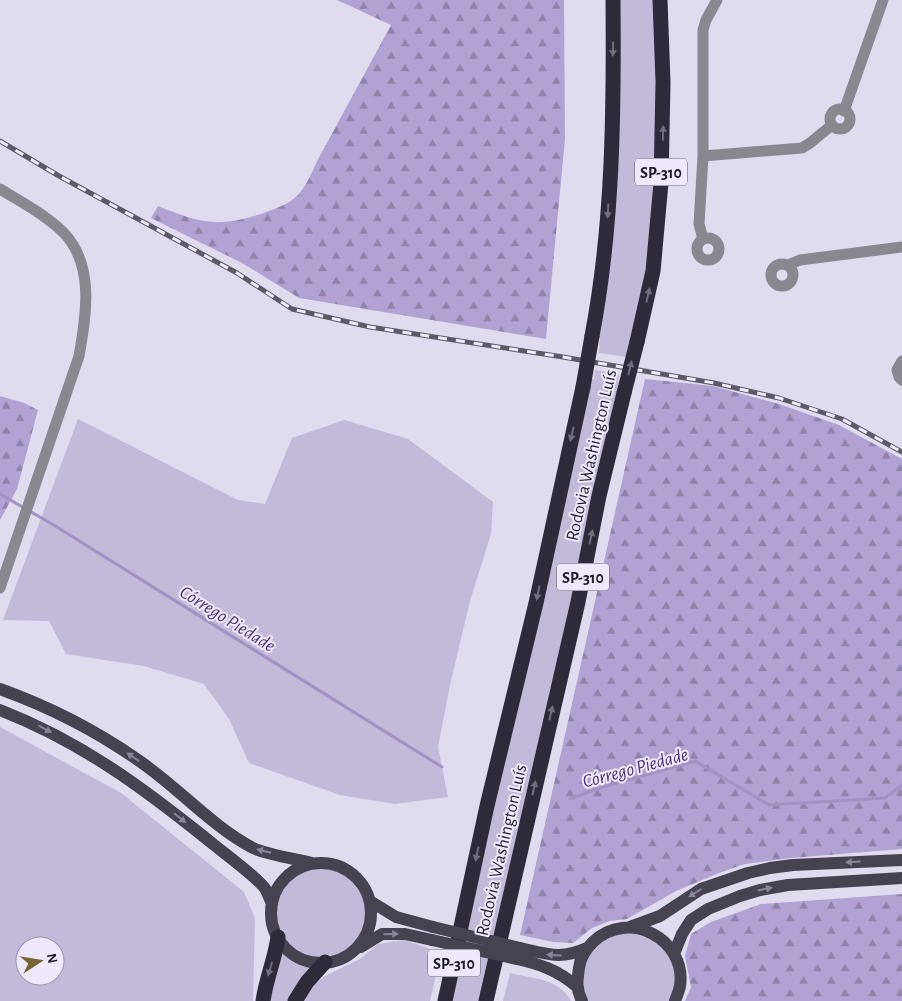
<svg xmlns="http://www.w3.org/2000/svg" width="902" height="1001" viewBox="0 0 902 1001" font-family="'Alegreya Sans',sans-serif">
  <defs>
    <pattern id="forest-firs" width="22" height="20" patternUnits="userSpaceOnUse" patternTransform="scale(1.25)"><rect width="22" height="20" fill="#b2a2d3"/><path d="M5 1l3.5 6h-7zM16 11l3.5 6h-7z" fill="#9083ab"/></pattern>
  </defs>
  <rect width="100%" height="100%" fill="#e1dbf0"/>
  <path fill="#c3b9d8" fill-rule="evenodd" d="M618,0H655L656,166L647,274L627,357L599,353Z
    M595,370L619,374L618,385L620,386L571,608L550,688L480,1001H451L591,379H594Z
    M78,419L238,500L265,504L292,438L344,420L408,439L493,502L491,534L470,601L450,685L438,747L448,797L395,804L340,795L249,763L229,719L204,684L144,666L66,654L49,621L3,620Z
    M0,727L121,793L244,892L255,918L253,1001H0ZM25,946H55V976H25Z
    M275 913a46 46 0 1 1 92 0a46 46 0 1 1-92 0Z
    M628,932L657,941L667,952L674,966L676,982L670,1001H588C586,995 583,988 582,982C581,952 601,937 628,932Z
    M405,940L441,953L430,1001H303L313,985L325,976L360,959L378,944Z
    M282,947C292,956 302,964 317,965L292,1001H266Z
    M510,973C531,978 560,979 571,1001H503Z"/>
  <path fill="url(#forest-firs)" d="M337,0H564L565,139L546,339L299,298L242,263L151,218L158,206C200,223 217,228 261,214C271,210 284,206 292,200C307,190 313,167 322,152C345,110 368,67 391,25Z
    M645,379L713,386L779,404L839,425L902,459V849L791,858L745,864L719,873L676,891L627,919L610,921L592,928L573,943L553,942L520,935Z
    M0,396L24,403L38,410L17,489L0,520Z
    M902,894V1001H685L691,987L685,956L691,934L711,922L761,904Z"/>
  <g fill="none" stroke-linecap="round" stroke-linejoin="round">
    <path stroke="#a291c2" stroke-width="3" d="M0,494L52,524L442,767
      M570,799L599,788L695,761L769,805L885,798L902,785"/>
    <path stroke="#8a8790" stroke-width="11" d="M830 119a10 10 0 1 1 20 0a10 10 0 1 1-20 0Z
      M844,111L883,0
      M703,156L802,148L810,143L832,125
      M0,189C21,202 46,215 64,233C95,266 86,316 79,356L0,588
      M697 249a11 11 0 1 1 22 0a11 11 0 1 1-22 0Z
      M703,239L699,224L703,156V30L706,20L717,0
      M771 275a11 11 0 1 1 22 0a11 11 0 1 1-22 0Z
      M788,265L800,260L902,247
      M902,361L897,370L899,377L902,380"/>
    <path stroke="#464250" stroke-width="12" d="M0,689C50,707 95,730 138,760C178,787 210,825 253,848C265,854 296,859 312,863
      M0,710C80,741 142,787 208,840C221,851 259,878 266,890C268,894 270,899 272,904
      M271 913a50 50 0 1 1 100 0a50 50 0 1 1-100 0Z
      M370,901L396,917L433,927
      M630,927L660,916L701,889L748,873L770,868L793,865L902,860
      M361,947L382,934H405L432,940
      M520,948C547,954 561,960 587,948
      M674,954L682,934L691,920L708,909L740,896L760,890L788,885L902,878
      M517,959C539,964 558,970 576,986
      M582,1001C576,989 577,981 579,968C580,958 586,949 593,942C628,908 687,939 680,986C679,991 677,996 675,1001"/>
    <path stroke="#2f2a3a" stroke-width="15" d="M592,336C613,226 614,112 613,0
      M637,342L653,271L661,183L663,82L660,0
      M263,1001C266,979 275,959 278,937
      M295,1001L307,982L325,962
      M445,1001L487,806L536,603L583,387
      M486,1001L578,602L599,496L624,393"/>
    <g stroke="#5d5965" stroke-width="5">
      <path id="rail" d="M0,141L59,176L237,273L292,309L370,327L563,357L714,383L779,398L842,419L902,452"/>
    </g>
    <use href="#rail" stroke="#efe8fe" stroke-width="3" stroke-dasharray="9" stroke-linecap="butt"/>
    <path stroke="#464250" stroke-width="12" d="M433,927L520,948
      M432,940L517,959"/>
    <path stroke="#2f2a3a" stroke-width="15" d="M583,387L592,336
      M624,393L637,342"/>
  </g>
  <defs><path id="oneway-solid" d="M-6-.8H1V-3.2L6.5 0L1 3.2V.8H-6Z" transform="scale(1.25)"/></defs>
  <g fill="#726c7f">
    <use href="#oneway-solid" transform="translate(613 49) rotate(91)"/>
    <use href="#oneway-solid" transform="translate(663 133) rotate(-89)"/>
    <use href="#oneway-solid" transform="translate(608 211) rotate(93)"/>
    <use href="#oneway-solid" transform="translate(648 295) rotate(-78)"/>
    <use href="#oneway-solid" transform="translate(630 368) rotate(-76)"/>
    <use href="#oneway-solid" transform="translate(572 434) rotate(103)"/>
    <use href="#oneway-solid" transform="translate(591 537) rotate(-78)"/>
    <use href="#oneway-solid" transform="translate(538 593) rotate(102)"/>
    <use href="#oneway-solid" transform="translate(551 713) rotate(-77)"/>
    <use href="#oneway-solid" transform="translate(534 788) rotate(-78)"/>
    <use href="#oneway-solid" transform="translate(477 854) rotate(102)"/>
    <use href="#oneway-solid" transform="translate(270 969) rotate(107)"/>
  </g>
  <g fill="#8a8496">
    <use href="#oneway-solid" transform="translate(45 729) rotate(28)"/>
    <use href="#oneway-solid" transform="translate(133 757) rotate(-146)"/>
    <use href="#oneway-solid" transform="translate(180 818) rotate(39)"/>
    <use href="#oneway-solid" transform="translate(264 851) rotate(-166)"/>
    <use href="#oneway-solid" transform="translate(853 862) rotate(177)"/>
    <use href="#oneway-solid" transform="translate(765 889) rotate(-11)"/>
    <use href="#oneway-solid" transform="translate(695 893) rotate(148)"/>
    <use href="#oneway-solid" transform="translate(391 934) rotate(-1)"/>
    <use href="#oneway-solid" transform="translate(554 955) rotate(-176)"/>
  </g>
  <g text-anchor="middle" stroke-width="4" stroke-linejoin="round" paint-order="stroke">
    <g fill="#efe8fe" stroke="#5e5a66" stroke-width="1">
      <rect x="635" y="158.5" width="52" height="27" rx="4"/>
      <rect x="557" y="563.5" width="52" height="27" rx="4"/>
      <rect x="428" y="949.5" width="52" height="27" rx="4"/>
    </g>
    <g font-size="16" font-weight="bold" fill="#201d25">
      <text x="661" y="178">SP-310</text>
      <text x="583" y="583">SP-310</text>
      <text x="454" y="969">SP-310</text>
    </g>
    <g font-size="18" fill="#201d25" stroke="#efe8fe">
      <text transform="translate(591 455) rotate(-77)" y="6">Rodovia Washington Luís</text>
      <text transform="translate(501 850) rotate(-77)" y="6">Rodovia Washington Luís</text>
    </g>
    <g font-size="19" font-style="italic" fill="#4d3572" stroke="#efe8fe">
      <text transform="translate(228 618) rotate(32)" y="7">Córrego Piedade</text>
      <text transform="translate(635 767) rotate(-15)" y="7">Córrego Piedade</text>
    </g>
  </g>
  <g transform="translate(40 961) rotate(78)"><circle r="24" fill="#efe8fe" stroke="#9c97a7"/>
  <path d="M0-4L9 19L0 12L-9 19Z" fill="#776533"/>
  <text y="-8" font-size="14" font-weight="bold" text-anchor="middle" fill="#201d25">N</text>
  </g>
</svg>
